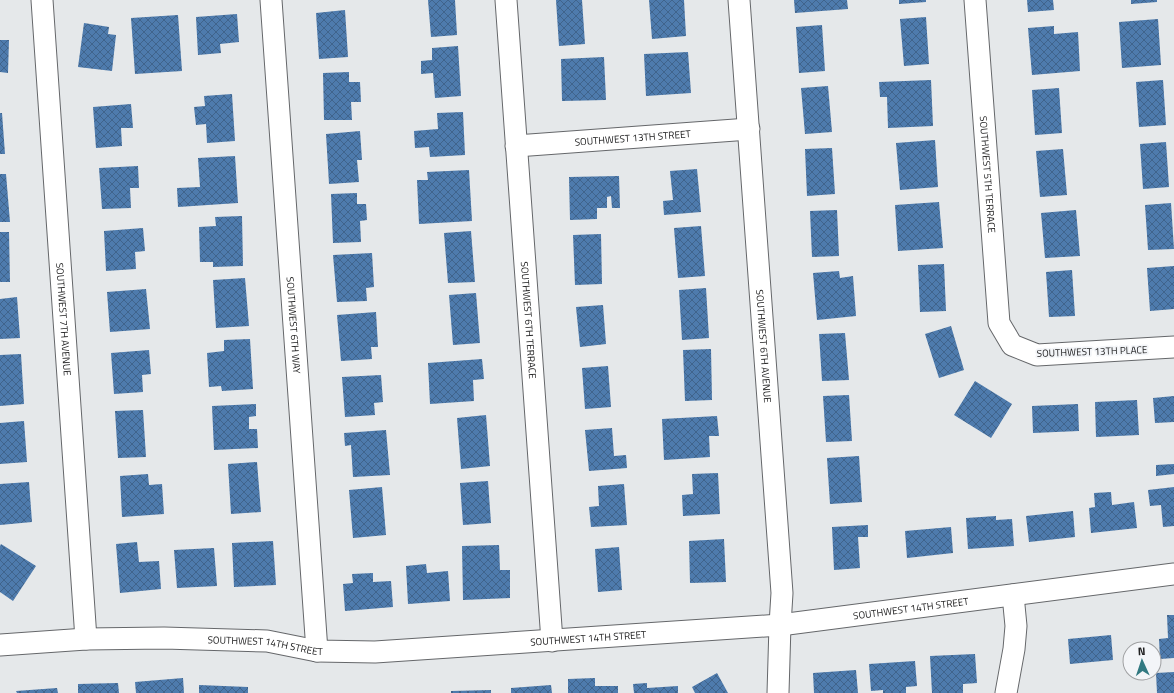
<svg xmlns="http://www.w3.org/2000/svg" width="1174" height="693" viewBox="0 0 1174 693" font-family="'Titillium Web',sans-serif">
  <defs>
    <pattern id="building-cross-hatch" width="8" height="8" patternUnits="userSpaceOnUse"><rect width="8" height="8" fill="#4e7bad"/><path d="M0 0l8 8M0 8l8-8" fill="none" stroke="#40648c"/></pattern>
  </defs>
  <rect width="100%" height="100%" fill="#e5e8ea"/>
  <path fill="url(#building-cross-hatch)" d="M428,0H455L457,35L431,37Z
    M556,0H582L585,44L559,46Z
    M649,0H684L686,36L652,39Z
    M794,0H847L848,9L795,13Z
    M899,0H926V2L899,4Z
    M1027,0H1053L1054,10L1028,12Z
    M1131,0H1157V2L1131,4Z
    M345,10L348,57L319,59L316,13Z
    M237,14L239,42L220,44L221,53L198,55L196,17Z
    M178,15L182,71L135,74L131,18Z
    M926,17L929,64L904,66L900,19Z
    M1158,19L1161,65L1122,68L1119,22Z
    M84,23L109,27L108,34L116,35L112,71L78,67Z
    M822,25L825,71L799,73L796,27Z
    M1054,26V34L1078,32L1080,71L1032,75L1028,28Z
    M0,40H9L8,73L0,72Z
    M458,46L461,96L435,98L433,73L421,74V61L432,60V48Z
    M688,52L691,93L646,96L644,54Z
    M604,57L606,100L562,101L561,59Z
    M349,72V82H360L361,102H351L352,120H324L323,73Z
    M931,80L933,126L888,128L887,97H880L879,82Z
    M1163,80L1166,125L1139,127L1136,82Z
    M828,86L832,132L805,134L801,88Z
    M1059,88L1062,133L1035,135L1032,90Z
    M232,94L235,141L207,143L206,124L196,125L194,107L205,106L204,96Z
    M131,104L133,128H121L122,146L96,148L93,107Z
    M463,112L465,155L430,157L429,147L415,148L414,131L438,129L437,113Z
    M0,113H2L5,154H0Z
    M360,131L362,160H357L359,182L329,184L326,134Z
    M935,140L938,187L900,190L896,143Z
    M1166,142L1169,187L1143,189L1140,144Z
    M832,148L835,194L807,196L805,149Z
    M1063,149L1067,195L1040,197L1036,151Z
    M235,156L238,203L178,207L177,188L200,187L198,158Z
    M138,166L139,188H130L131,208L102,209L99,168Z
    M697,169L701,212L664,215L663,201L673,200L670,171Z
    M469,170L472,221L419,224L417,180H428L427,172Z
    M0,174H6L10,222H0Z
    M619,176L620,208H612L611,196L607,197V208H597V219L570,220L569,177Z
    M357,193V204H366L367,220L360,221L361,242L333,243L331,194Z
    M939,202L943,248L898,251L895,205Z
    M1171,203L1174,249L1148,250L1145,205Z
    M837,210L839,256L812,257L810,211Z
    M1076,210L1080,256L1045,258L1041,213Z
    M242,216L243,266L213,267V262H200L199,227L216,226L215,217Z
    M701,226L705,276L678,278L674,228Z
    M143,228L145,251L135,252L136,269L106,271L104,231Z
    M471,231L475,282L448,283L444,233Z
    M0,232H9L10,282H0Z
    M601,234L602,284L575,285L573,235Z
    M372,253L374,287L366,288L367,301L337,302L333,255Z
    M944,264L946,311L920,312L918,265Z
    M1174,266V309L1150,311L1147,268Z
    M1072,270L1075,316L1049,317L1046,272Z
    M839,271L840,278L853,276L856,316L817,320L813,273Z
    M245,278L249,326L216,328L213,280Z
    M706,288L709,338L682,340L679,290Z
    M146,289L150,329L110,332L107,292Z
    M476,293L480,343L453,345L449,295Z
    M17,297L20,338L0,339V299Z
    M603,305L606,344L580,347L576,307Z
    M376,312L378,347H371L372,359L341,361L337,315Z
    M951,326L964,370L939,378L925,334Z
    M845,333L849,380L822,381L819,334Z
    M250,339L253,389L222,391L221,386L209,387L207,353L224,351V340Z
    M711,349L712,400L685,401L683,350Z
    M149,350L151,374L142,375L143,392L114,394L111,353Z
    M21,354L24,404L0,406V355Z
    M482,359L484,379L473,380L474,401L430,404L428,363Z
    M608,366L611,407L585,409L582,368Z
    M381,375L383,402L374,403L375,415L345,417L342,377Z
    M975,381L1012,404L991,438L954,415Z
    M849,395L852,441L826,442L823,396Z
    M1174,396V422L1155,423L1153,398Z
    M1137,400L1139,435L1096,437L1095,402Z
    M256,404V416L249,417V429H257L258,448L214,450L212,406Z
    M1078,404L1079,431L1033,433L1032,406Z
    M143,410L146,457L118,458L115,411Z
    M486,415L490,466L461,469L457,418Z
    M717,416L719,436H709L710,457L664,460L662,419Z
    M24,421L27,462L0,464V423Z
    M612,428L614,456L626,455L627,468L589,471L585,430Z
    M386,430L390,475L353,477L351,445L345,446L344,433Z
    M859,456L862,502L830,504L827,458Z
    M257,462L261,512L231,514L228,464Z
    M1174,464V474L1156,476V465Z
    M718,473L720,514L683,516L682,495L693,494L692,474Z
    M148,474L149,485L162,484L164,514L122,517L120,476Z
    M488,481L491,523L463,525L460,483Z
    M29,482L32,522L0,525V484Z
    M624,484L627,525L591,527L589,507L599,506L598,486Z
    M382,487L386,535L353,538L349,490Z
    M1174,487V526L1163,527L1161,505L1150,506L1148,490Z
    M1111,492L1112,505L1134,502L1137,528L1091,533L1089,508L1095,507L1094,493Z
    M1073,511L1075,537L1029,542L1026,516Z
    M996,516V520L1012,519L1014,546L968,549L966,518Z
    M868,525V537H858L860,568L834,570L832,527Z
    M951,527L953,553L907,558L905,531Z
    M724,539L726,582L690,583L689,541Z
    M273,541L276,585L234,587L232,543Z
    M137,542L139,562L159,561L161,589L120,593L116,544Z
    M1,544L36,566L13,601L0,592V546Z
    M499,545L500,570H510V598L463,600L462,546Z
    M619,547L622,590L598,592L595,549Z
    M214,548L217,586L177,588L174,550Z
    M426,564L427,573L448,571L450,601L408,604L406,566Z
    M373,573V582L391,581L393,607L345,611L343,584L353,583L352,574Z
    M1167,615H1174V658L1160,659L1159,639L1168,638Z
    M1111,635L1113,660L1070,664L1068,639Z
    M975,654L977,683L963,684V693H932L930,656Z
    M915,661L917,686L906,687V693H883V690L871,691L869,664Z
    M856,670L858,693H814L813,673Z
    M1174,672V693H1157L1156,673Z
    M717,673L728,693H695L692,687Z
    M183,678L184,693H136L135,682Z
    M595,678V686H618V693H568V679Z
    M118,683L119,693H78V684Z
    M647,683V688L678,686V693H634L633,684Z
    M199,685L248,687V693H199Z
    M551,685L552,693H511V688Z
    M57,688L58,693H17L16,691Z
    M491,690V693H451V691Z"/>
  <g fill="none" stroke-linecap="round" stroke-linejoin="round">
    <g stroke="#65676a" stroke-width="23">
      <g id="minor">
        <path id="s1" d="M42,0L86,639"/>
        <path id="s2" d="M271,0L317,651"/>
        <path id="s3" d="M506,0L552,641"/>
        <path id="s4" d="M739,0L782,593L780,625L778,693"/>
        <path id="s5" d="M975,0L999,323L1012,345L1037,355L1174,347"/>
        <path id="s6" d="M516,146L749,129"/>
        <path id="s7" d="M0,645L86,639L164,638L267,641L317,651L375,652L780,625L1174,574"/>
        <path d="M1006,693L1014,649L1016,626L1013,595"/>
      </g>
    </g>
    <use href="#minor" stroke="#fff" stroke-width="21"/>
  </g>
  <g text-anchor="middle" stroke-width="3.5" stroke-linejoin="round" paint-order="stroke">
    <g font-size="10" fill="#202021" stroke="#f3f5f8">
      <text dy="4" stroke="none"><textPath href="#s6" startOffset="117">SOUTHWEST 13TH STREET</textPath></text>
      <text dy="4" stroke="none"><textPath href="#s5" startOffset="175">SOUTHWEST 5TH TERRACE</textPath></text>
      <text dy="4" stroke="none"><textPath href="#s1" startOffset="320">SOUTHWEST 7TH AVENUE</textPath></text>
      <text dy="4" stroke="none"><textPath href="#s3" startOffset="321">SOUTHWEST 6TH TERRACE</textPath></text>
      <text dy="4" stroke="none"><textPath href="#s2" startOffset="326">SOUTHWEST 6TH WAY</textPath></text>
      <text dy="4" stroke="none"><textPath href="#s4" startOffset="347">SOUTHWEST 6TH AVENUE</textPath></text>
      <text transform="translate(1092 351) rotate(-2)" y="4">SOUTHWEST 13TH PLACE</text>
      <text dy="4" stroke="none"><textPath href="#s7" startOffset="914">SOUTHWEST 14TH STREET</textPath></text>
      <text dy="4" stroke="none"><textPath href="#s7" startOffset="590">SOUTHWEST 14TH STREET</textPath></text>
      <text dy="4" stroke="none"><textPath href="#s7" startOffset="266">SOUTHWEST 14TH STREET</textPath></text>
    </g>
  </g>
  <g transform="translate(1142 661) rotate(357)"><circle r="19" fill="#f3f5f8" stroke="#9fa0a2"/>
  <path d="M0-3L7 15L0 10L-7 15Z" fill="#317981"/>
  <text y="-6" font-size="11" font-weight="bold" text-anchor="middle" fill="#202021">N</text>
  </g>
</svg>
